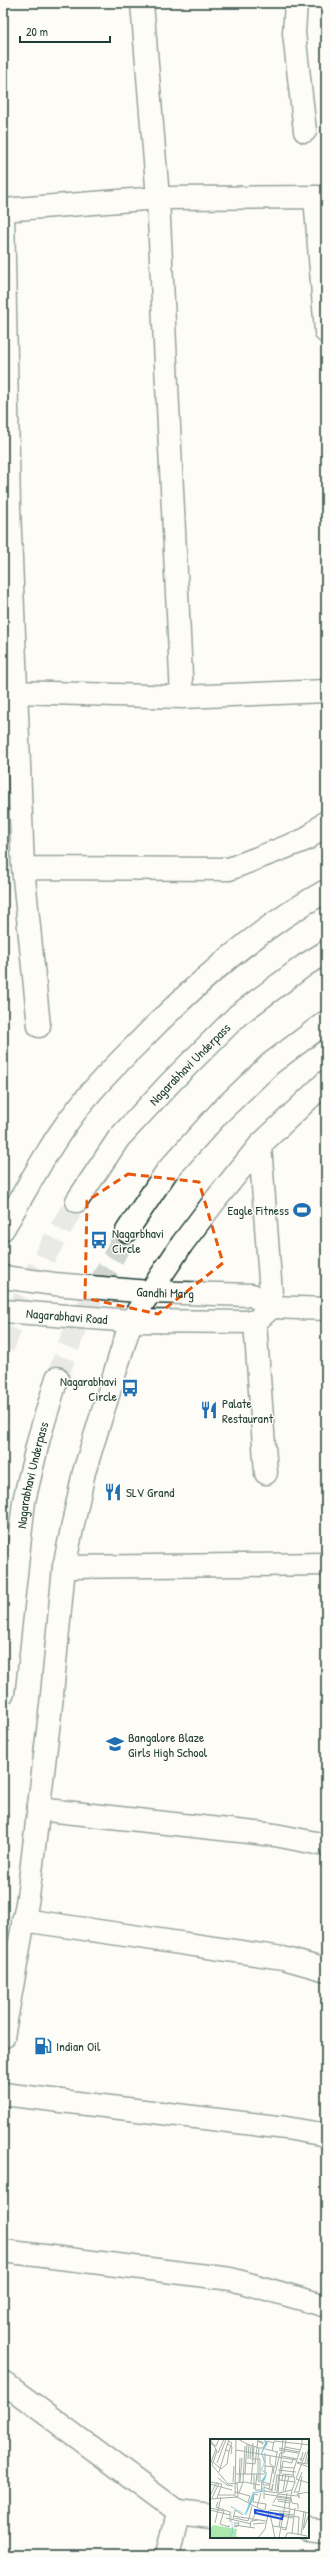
<svg xmlns="http://www.w3.org/2000/svg" width="329" height="2558" viewBox="0 0 329 2558" font-family="'Patrick Hand',sans-serif">
  <rect width="100%" height="100%" fill="#fdfcf7"/>
  <filter id="ink" filterUnits="userSpaceOnUse"><feTurbulence type="fractalNoise" baseFrequency=".025" numOctaves="2"/><feDisplacementMap in="SourceGraphic" scale="8" xChannelSelector="R" yChannelSelector="G"/><feConvolveMatrix kernelMatrix="1 2 1 2 8 2 1 2 1" color-interpolation-filters="sRGB"/></filter>
  <g filter="url(#ink)">
    <g fill="none" stroke-linecap="round" stroke-linejoin="round">
      <path stroke="#d1d6d0" stroke-width="22" stroke-dasharray="22 11" stroke-linecap="butt" d="M3,1348C23,1293 47,1251 77,1201
        M57,1378L72,1337L127,1231"/>
      <g stroke="#1f3d34" stroke-width="25">
        <path id="street" d="M142,3L158,198L182,697
          M296,3L294,33L305,131
          M315,197L326,332
          M3,210L158,198L326,197
          M3,212L9,507L23,868L39,1026
          M17,692L182,697L326,691
          M23,868L229,869L307,839L326,822
          M255,1322L266,1473
          M64,1567L326,1564
          M23,1920L283,1958L326,1970
          M3,2094L286,2128L326,2135
          M3,2251L231,2279L326,2306
          M168,2555L178,2512"/>
      </g>
      <g stroke="#1f3d34" stroke-width="25">
        <g id="secondary">
          <path d="M260,1145L272,1307"/>
          <path d="M3,1229C26,1191 46,1150 73,1115C91,1090 114,1067 136,1045C192,987 255,930 326,891"/>
          <path id="s1" d="M3,1277L54,1284L149,1292L252,1295L272,1307L326,1309"/>
          <path id="s2" d="M3,1311L131,1321L255,1322L272,1307"/>
          <path d="M38,1809L275,1835L326,1845"/>
          <path d="M3,2037L28,1897L51,1705L64,1567L84,1472L131,1321L182,1244L217,1198L260,1145L326,1082"/>
          <path d="M3,2382L178,2512L211,2516"/>
          <path d="M308,2530L326,2532"/>
        </g>
      </g>
      <g stroke="#1f3d34" stroke-width="25">
        <g id="highway">
          <path id="s3" d="M77,1201L119,1138L170,1083L238,1015L305,965L326,952"/>
          <path d="M127,1231L167,1171L220,1112L270,1064L326,1022"/>
          <path id="s4" d="M3,1693L24,1501L39,1438L57,1378"/>
        </g>
      </g>
      <use href="#street" stroke="#fdfcf7" stroke-width="22"/>
      <use href="#secondary" stroke="#fdfcf7" stroke-width="22"/>
      <use href="#highway" stroke="#fdfcf7" stroke-width="22"/>
    </g>
  </g>
  <path d="M0 0H329V2558H0ZM128,1174L199,1182L223,1263L158,1314L85,1298L87,1201Z" fill="#fdfcf7" fill-opacity=".55" fill-rule="evenodd"/>
  <path fill="none" stroke="#e8590c" stroke-width="3" stroke-dasharray="8 5" stroke-linejoin="round" d="M128,1174L199,1182L223,1263L158,1314L85,1298L87,1201Z"/>
  <defs>
    <g id="stadium-bare" transform="scale(1.38)"><path d="M0-5a6.5 5 0 1 0 0 10a6.5 5 0 1 0 0-10ZM-3.5-1.8h7v3.6h-7Z" fill="#1f6fb2" stroke="#fdfcf7" stroke-width="2.5" paint-order="stroke"/></g>
    <g id="bus-bare" transform="scale(1.38)"><path d="M-5-6H5V4H4V6H2V4H-2V6H-4V4H-5ZM-3.5-4V0h7V-4ZM-3.5 1.2v1.5H-2V1.2ZM2 1.2v1.5H3.5V1.2Z" fill="#1f6fb2" stroke="#fdfcf7" stroke-width="2.5" paint-order="stroke"/></g>
    <g id="restaurant-bare" transform="scale(1.38)"><path d="M-5-6h1v4h1v-4h1v4h1v-4h1v5L-1.5 .5V6h-2V.5L-5-1ZM5-6V6H3V1.5H1.5Q1.5-4 5-6Z" fill="#1f6fb2" stroke="#fdfcf7" stroke-width="2.5" paint-order="stroke"/></g>
    <g id="school-bare" transform="scale(1.38)"><path d="M0-5L7-2L0 1L-7-2ZM-4 1L0 2.5L4 1V4Q0 6-4 4Z" fill="#1f6fb2" stroke="#fdfcf7" stroke-width="2.5" paint-order="stroke"/></g>
    <g id="fuel-bare" transform="scale(1.38)"><path d="M-5.5-6h7V0h2V4h1.3V-2.5L3-4.5l.8-.8L6-3V5H2.5V1h-1V6h-7ZM-4.2-4.7v3.2H.2V-4.7Z" fill="#1f6fb2" stroke="#fdfcf7" stroke-width="2.5" paint-order="stroke"/></g>
  </defs>
  <g fill-rule="evenodd">
    <use href="#stadium-bare" x="302" y="1210"/>
    <use href="#bus-bare" x="99" y="1240"/>
    <use href="#bus-bare" x="130" y="1388"/>
    <use href="#restaurant-bare" x="209" y="1410"/>
    <use href="#restaurant-bare" x="113" y="1492"/>
    <use href="#school-bare" x="115" y="1744"/>
    <use href="#fuel-bare" x="43" y="2046"/>
  </g>
  <g text-anchor="middle" stroke-width="3" stroke-linejoin="round" paint-order="stroke">
    <g font-size="13" fill="#1f3d34" stroke="#fdfcf7">
      <text dy="5" stroke="none"><textPath href="#s3" startOffset="178">Nagarabhavi Underpass</textPath></text>
      <text dy="5" stroke="none"><textPath href="#s1" startOffset="163">Gandhi Marg</textPath></text>
      <text dy="5" stroke="none"><textPath href="#s2" startOffset="64">Nagarabhavi Road</textPath></text>
      <text dy="5" stroke="none"><textPath href="#s4" startOffset="220">Nagarabhavi Underpass</textPath></text>
    </g>
    <g font-size="13" fill="#1f3d34" stroke="#fdfcf7" text-anchor="start">
      <text x="289" y="1215" text-anchor="end">Eagle Fitness</text>
      <text x="112" y="1238">Nagarbhavi<tspan x="112" dy="15">Circle</tspan></text>
      <text x="117" y="1386" text-anchor="end">Nagarabhavi<tspan x="117" dy="15">Circle</tspan></text>
      <text x="222" y="1408">Palate<tspan x="222" dy="15">Restaurant</tspan></text>
      <text x="126" y="1497">SLV Grand</text>
      <text x="128" y="1742">Bangalore Blaze<tspan x="128" dy="15">Girls High School</tspan></text>
      <text x="56" y="2051">Indian Oil</text>
    </g>
  </g>
  <g transform="translate(210 2439)">
    <rect width="99" height="99" fill="#fdfcf7"/>
    <path d="M3,86L27,90L26,97L29,99H0V90Z" fill="#ace7ac"/>
    <path d="M54,0L58,4L52,14L55,22L52,31L57,34L55,41L52,44L53,53L44,54L43,61L36,76L21,68L23,94L18,99L22,93L21,67L35,75L43,53L51,52V42L56,35L51,31L54,23L51,14L55,5Z" fill="#7eccdc"/>
    <path fill="none" stroke="#a4b0a9" stroke-width="1" d="M0,0L7,12L2,26L18,45M26,0L25,57L58,74M28,0L37,5L35,35M48,2L53,5V3L48,2M0,4L6,7L9,0M17,4L22,8L21,15M37,5L49,9L48,20V42L50,43V20H43M75,8L90,11M49,9H53L57,2L64,4M69,9L89,13M55,10L68,13M15,11L19,12L22,4L18,2M26,11L86,21M69,11L88,14M62,12L64,2L92,5V0M96,13L86,40L99,44M8,14L14,0M60,17V25L64,28L63,35M72,17L87,20M90,19L91,22L93,13M38,20L39,5M40,20L41,7M42,21L43,4M73,22L82,24L83,19M3,23L11,30L17,25L19,12M87,23L97,25L99,15M7,24L16,0M36,24L45,25L48,0M87,24L99,28M95,24L99,8M0,26L6,10M55,27L65,28L67,13M71,28L84,29M68,31L86,33M9,33L19,0M55,33V14M26,35H55M44,35V50M47,35L45,51H51M71,35L73,22M8,39L17,46L23,47M69,41L85,43M72,41L73,35L83,36M0,43L12,45L7,59M23,43L24,27M30,43L32,19M27,44L28,58M29,44L30,19M41,44L44,8M63,44L70,14H74L76,0M0,45L22,51M18,45L34,43L50,46M60,46H53V43L60,45M59,51L63,28M54,52L68,54L73,0M61,52L63,45L62,52M65,52L67,36L84,38M73,52L76,35M25,53L40,57L38,63M67,53L69,35M75,53L79,37M85,53H89L92,37M29,54L33,43L35,7M84,54L92,33M54,55L81,59M69,55L87,57M89,55V59L87,55L99,53M8,56H24M48,56L44,55L43,63L56,65L55,71M0,57L7,43M67,58L80,60M2,59L9,44M81,59L82,64L88,65V70M0,60L28,58M54,60V48L61,51M67,60L80,62M68,62L80,64M8,63L6,68L20,73V76M63,64L69,54L82,51L85,43L83,33L92,5L99,6M62,66L99,74M47,68L51,54M0,69L14,72M79,69L82,51M0,71L20,76V83M60,71L79,73M14,72L10,85L19,88V86M60,74L65,99M69,74L84,76M65,76L83,79M23,77L56,82M16,79L41,85M25,79L38,82L39,79M39,79L42,67M23,81L25,71L33,76M42,81L48,70M5,84L11,58M43,85L55,84M24,86L45,89M63,87L76,89M24,88L28,87L29,84H24M69,88L71,76L89,78L88,96M40,89L41,82L48,81M94,89L99,75M72,90L76,91L80,70M93,91L96,73M81,94L97,97M91,96L94,72M48,99L55,90L59,71M69,99L77,54M75,99L77,94H82L85,69"/>
    <path fill="#1d4ed8" fill-opacity="0.15" stroke="#1d4ed8" stroke-width="2" d="M45,71L73,76L72,80L45,74Z"/>
    <rect width="99" height="99" fill="none" stroke="#1f3d34" stroke-width="2"/>
  </g>
  <rect width="329" height="2558" fill="none" stroke="#fdfcf7" stroke-width="16"/>
  <rect x="8" y="8" width="313" height="2542" fill="none" stroke="#1f3d34" stroke-width="1.5" filter="url(#ink)"/>
  <path d="M20 36v6h90v-6" fill="none" stroke="#1f3d34" stroke-width="2"/>
  <text x="26" y="36" font-size="12" fill="#1f3d34" stroke="#fdfcf7" stroke-width="3" paint-order="stroke">20 m</text>
</svg>
